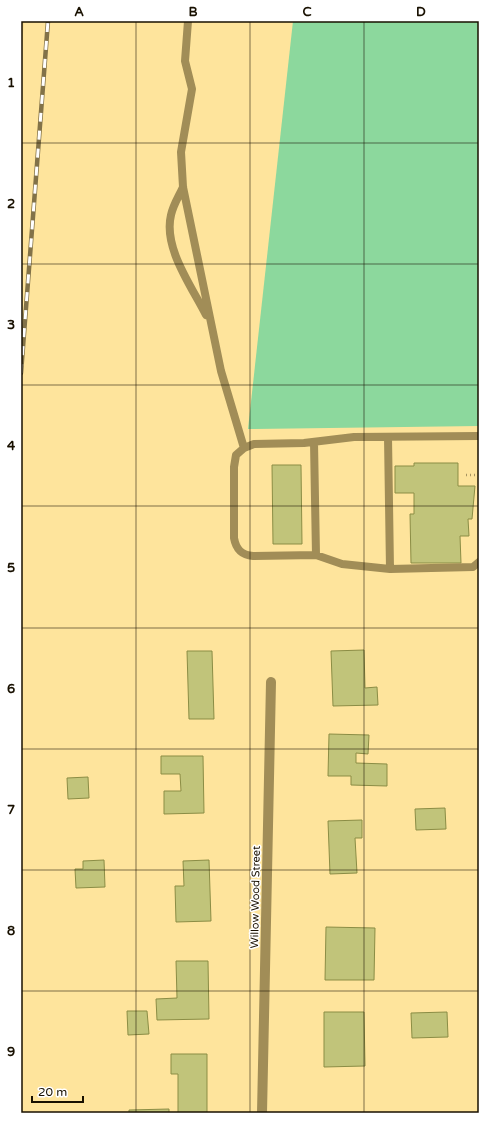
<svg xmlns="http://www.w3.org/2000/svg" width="500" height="1134" viewBox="0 0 500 1134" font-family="'Varela Round',sans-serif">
  <rect width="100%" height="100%" fill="#fee49c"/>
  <path fill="#f4d787" d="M21,21H24L21,59Z"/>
  <path fill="#8cd89d" d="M293,21H479V426L248,429Z"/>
  <path fill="#c1c47a" stroke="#8b8d45" d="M414,463H458V486H475L472,519H468L469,536H460L461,563H411L410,514H414V493H395V466H414Z
    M272,465H301L302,544H273Z
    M364,650L365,688L377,687L378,705L333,706L331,651Z
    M187,651H212L214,719H189Z
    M329,734L369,735L368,754L356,753V763L387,764V786L351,785V776H328Z
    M161,756H203L204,813L164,814V791H181L180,774H161Z
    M88,777L89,798L68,799L67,778Z
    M445,808L446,829L416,830L415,809Z
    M362,820V838H355L357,873L330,874L328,821Z
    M104,860L105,887L76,888L75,869H83V861Z
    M209,860L211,921L176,922L175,886H184L183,861Z
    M326,927L375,928L374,980H325Z
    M176,961H208L209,1019L157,1020L156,999L177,998Z
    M127,1011H147L149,1034L128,1035Z
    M324,1012H364L365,1066L324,1067Z
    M447,1012L448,1037L412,1038L411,1013Z
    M171,1054H207V1113H178V1074H171Z
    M169,1109V1113H129V1110Z"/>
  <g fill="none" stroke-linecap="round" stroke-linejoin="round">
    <path stroke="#a89461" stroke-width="2.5" stroke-dasharray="1 3" stroke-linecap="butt" d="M466,475H479"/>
    <path stroke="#a18d57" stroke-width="8" d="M188,21L185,61L192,89L181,152L183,187L221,371L244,448
      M183,187C179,196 173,205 171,215C163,248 192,287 206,315
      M479,436L354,437L304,443L254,444L244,448L236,455L234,467V538C236,549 241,555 253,556L316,555L342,564L390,569L473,567L479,562
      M388,437L390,569
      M314,442L316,555"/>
    <path stroke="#a18d57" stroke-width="10" d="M262,1113L271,682"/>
    <g stroke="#827248" stroke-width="4.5">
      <path id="rail" d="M21,373L48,21"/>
    </g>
    <use href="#rail" stroke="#fff" stroke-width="3" stroke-dasharray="9" stroke-linecap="butt"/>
  </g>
  <path fill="none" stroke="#181000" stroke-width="1" stroke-opacity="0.55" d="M136,21V1113M250,21V1113M364,21V1113M21,143H479M21,264H479M21,385H479M21,506H479M21,628H479M21,749H479M21,870H479M21,991H479"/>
  <g text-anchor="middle" stroke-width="3" stroke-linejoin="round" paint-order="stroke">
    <g font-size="11" fill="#181000" stroke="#fff">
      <text transform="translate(255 897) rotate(-89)" y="4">Willow Wood Street</text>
    </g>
  </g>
  <rect width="500" height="1134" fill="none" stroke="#ffffff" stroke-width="44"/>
  <path d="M32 1096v6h51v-6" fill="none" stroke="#181000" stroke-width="2"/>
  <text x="38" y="1096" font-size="12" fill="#181000" stroke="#ffffff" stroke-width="3" paint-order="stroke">20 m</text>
  <rect x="22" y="22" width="456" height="1090" fill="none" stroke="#181000" stroke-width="1.5"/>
  <g font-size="13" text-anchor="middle" font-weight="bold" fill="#181000">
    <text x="79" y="16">A</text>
    <text x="193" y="16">B</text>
    <text x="307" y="16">C</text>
    <text x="421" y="16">D</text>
    <text x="11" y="87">1</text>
    <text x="11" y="208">2</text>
    <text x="11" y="329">3</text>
    <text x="11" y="450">4</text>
    <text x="11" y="572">5</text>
    <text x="11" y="693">6</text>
    <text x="11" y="814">7</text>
    <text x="11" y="935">8</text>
    <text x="11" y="1056">9</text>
  </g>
</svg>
